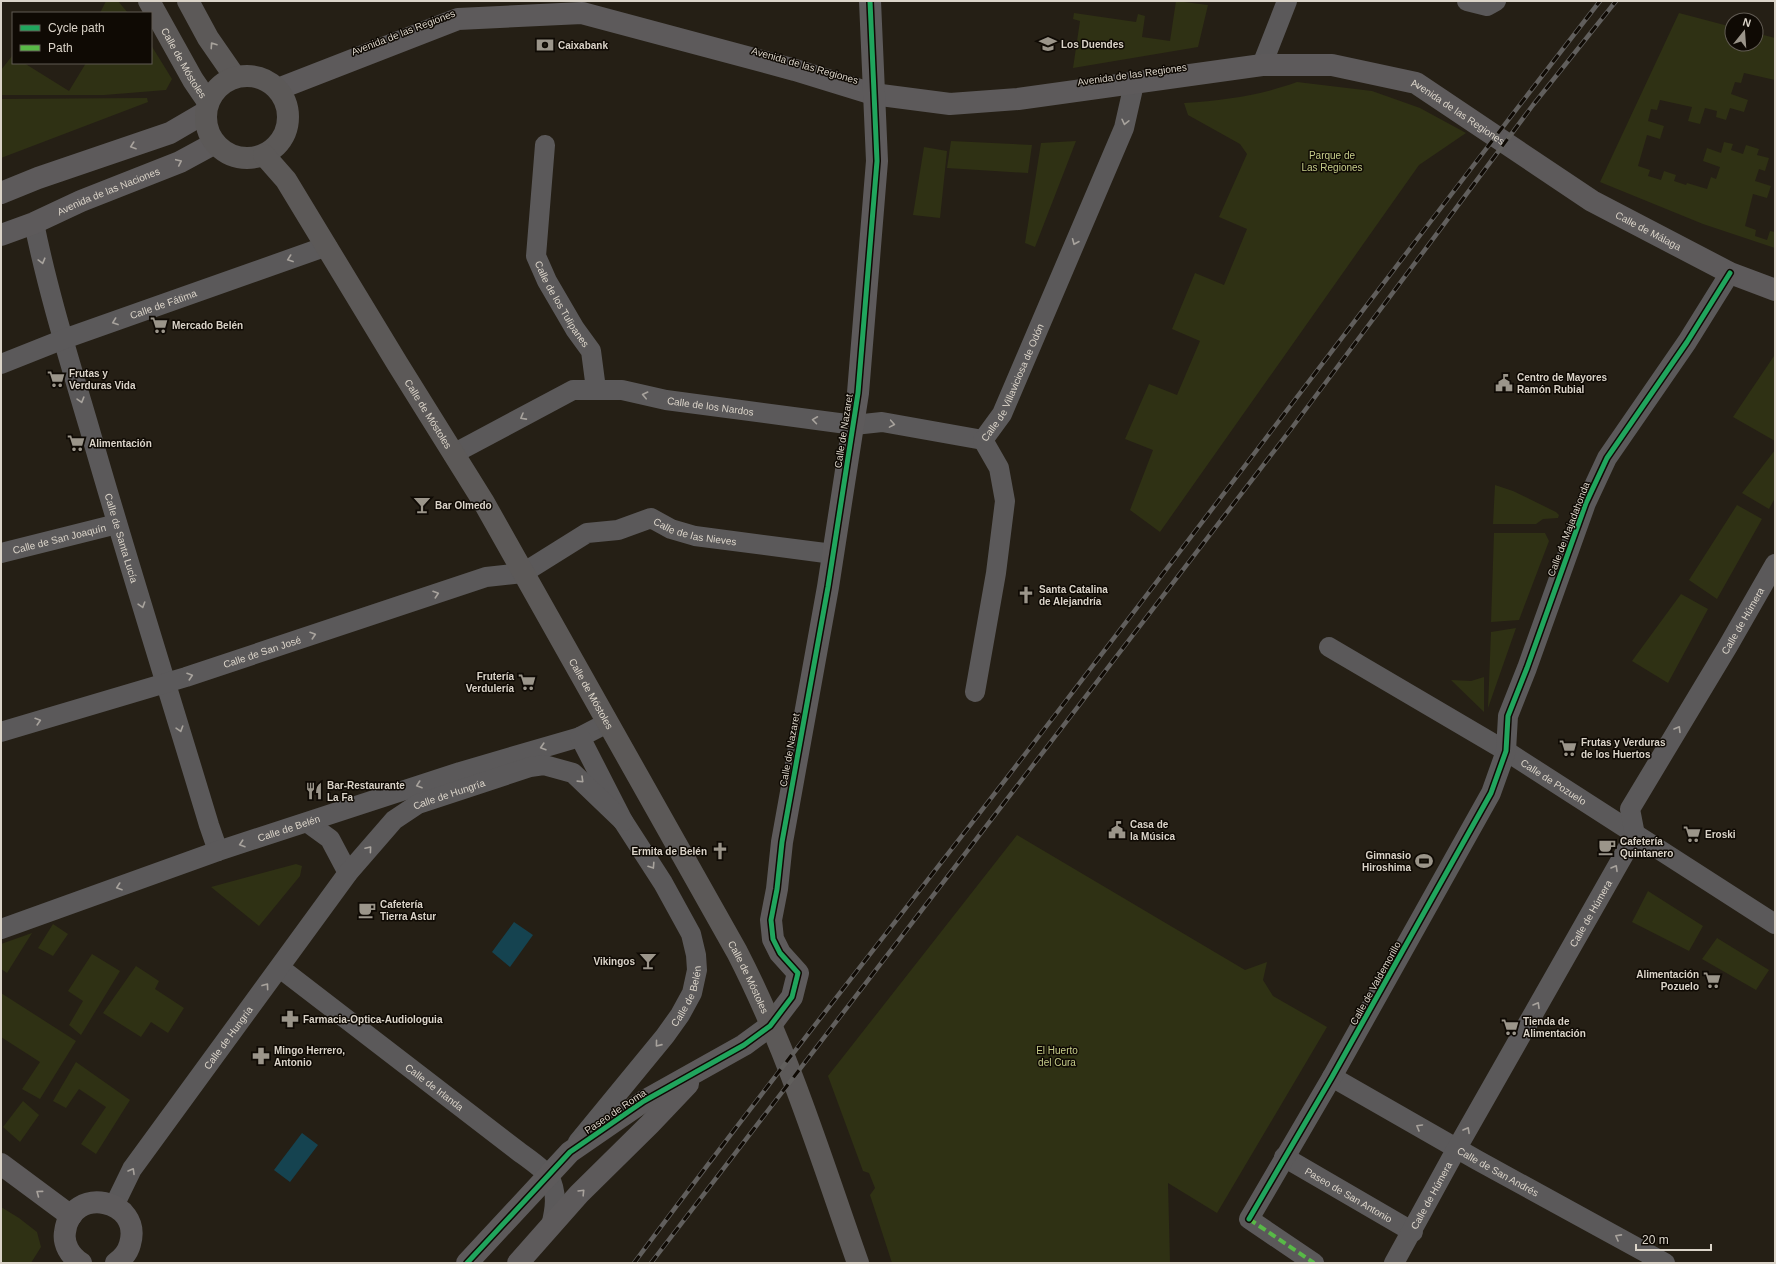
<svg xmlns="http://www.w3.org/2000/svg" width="1776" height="1264" viewBox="0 0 1776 1264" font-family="Arial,sans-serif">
  <rect width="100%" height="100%" fill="#251f15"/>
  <path fill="#2f3114" d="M106,1H118L128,13H100Z
    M1176,1L1208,5L1198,47L1073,68L1080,21L1073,19L1074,13L1136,22L1138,14L1145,16L1142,37L1170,41Z
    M1679,13L1732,27V44H1756V33L1775,38V80L1744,73L1741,83L1735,82L1731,94L1748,100L1744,112L1730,108L1726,120L1716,117L1717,111L1705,108L1700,124L1688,121L1692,107L1660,100L1657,110L1651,109L1648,121L1664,126L1660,139L1647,135L1638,166L1650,170L1648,176L1661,180L1664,171L1676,175L1674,181L1686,185L1687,183L1707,189L1711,177L1716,179L1720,167L1703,161L1707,148L1721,153L1724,142L1733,144L1731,150L1743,154L1746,145L1759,149L1757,155L1769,158L1765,171L1759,169L1755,181L1771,186L1767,198L1753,194L1745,226L1756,230L1755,236L1767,240L1770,231L1775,232V248L1703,224L1600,182Z
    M151,45L172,79L166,90L104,95H1V70L12,56L13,63H24L69,91L86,63H151Z
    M1297,82L1372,91L1420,108L1466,133L1419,165L1160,532L1130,510L1153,450L1125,439L1149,384L1177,395L1200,341L1172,329L1195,273L1224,285L1247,229L1219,217L1247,154L1240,144L1188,115L1184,103C1225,100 1258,96 1297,82Z
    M147,98L148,102L1,158V99Z
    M951,141L1032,145L1028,173L947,168Z
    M1076,141L1035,247L1025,243L1041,143Z
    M924,147L947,151L940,218L913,215Z
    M1774,356L1775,357V441L1733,417Z
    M1775,450V498L1769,509L1742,493Z
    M1495,485L1513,491L1556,512L1559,515L1558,518L1543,519L1536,524H1493Z
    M1737,505L1762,519L1717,599L1689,580Z
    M1494,533H1545L1549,541L1519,620L1491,622Z
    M1681,594L1708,609L1668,683L1632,661Z
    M1516,628L1488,708L1491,632Z
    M1484,677V712L1451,680L1471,681Z
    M1017,835L1245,970L1267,962L1263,980L1273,996L1327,1027L1217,1213L1168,1183L1170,1263H892L870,1195L875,1188L869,1173L863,1171L828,1076Z
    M296,864L302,866L300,876L259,926L211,887Z
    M1648,891L1703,926L1689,951L1632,922Z
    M53,924L68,934L53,956L38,948Z
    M32,933L7,973L1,969V944Z
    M1717,938L1769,970L1756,990L1702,959Z
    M92,954L120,971L81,1035L69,1025L83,1001L68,991Z
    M136,966L159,981L155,989L184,1008L168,1033L151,1022L141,1037L103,1013Z
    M1,993L76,1041L40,1099L22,1089L40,1062L1,1037Z
    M76,1062L130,1100L96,1154L81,1144L106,1107L79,1089L66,1108L53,1101Z
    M23,1101L39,1115L20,1142L3,1127Z
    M1,1207L19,1218L37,1232L41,1247L31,1263H1Z"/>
  <path fill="#154350" d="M514,922L533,935L510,967L492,952Z
    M302,1133L318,1145L290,1182L274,1170Z"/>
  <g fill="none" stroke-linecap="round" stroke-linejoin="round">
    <g stroke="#5b595a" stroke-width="20">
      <path d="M1467,1L1487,6L1496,1"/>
      <path d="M1262,65L1287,1"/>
      <path id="s1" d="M545,145L536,256L547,281L575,329L591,351L596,389"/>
      <path id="s2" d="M34,223C48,292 69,359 89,427C127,560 169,692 209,825L218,851"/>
      <path id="s3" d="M1,364L64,339L327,246"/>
      <path id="s4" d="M983,440L1002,414L1124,128L1134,84"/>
      <path id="s5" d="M453,454L573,390H622L666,400L854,425L882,422L983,440"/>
      <path id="s6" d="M1,553L117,524"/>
      <path id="s7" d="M1329,647L1506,751L1775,924"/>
      <path d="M975,692L996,573L1005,501L999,468L983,440"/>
      <path id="s8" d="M1,732L186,677L486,577L523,573L587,533L618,530L651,518L671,529L695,536L833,554"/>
      <path d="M308,823L330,839L348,873"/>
      <path id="s9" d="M1,929L218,851L460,772L580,737L607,723"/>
      <path id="s10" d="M280,968L518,1151C526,1157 544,1169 549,1177C558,1193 555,1210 551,1226"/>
      <path id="s11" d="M1332,1077L1477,1160L1665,1263"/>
      <path id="s12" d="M578,1142L665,1036L680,1015L692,993L697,970L696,955L691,934L663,883L623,821L580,737"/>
      <path id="s13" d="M1284,1157L1413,1232"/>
      <path id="s14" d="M114,1206L132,1169L348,873L394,820L418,804L530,767L544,765L573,773L623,821"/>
      <path d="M1314,1263L1249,1219L1332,1077L1491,793L1506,751L1508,716L1527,668L1586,503L1607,458L1687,342L1730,273"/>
      <path id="s15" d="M1394,1263L1457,1148L1635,835L1630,809L1728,646L1775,564"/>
    </g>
    <g stroke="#5d5a5b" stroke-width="22">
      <path id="s16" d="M278,89L458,19L582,13L795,70L873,94L950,104L1018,99L1262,65H1332L1416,83L1592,201L1730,273L1775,290"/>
      <path d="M1,193L38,178L170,133L206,112"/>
      <path id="s17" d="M1,235L34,223L81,201L180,162L215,143"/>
      <path d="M1,1164L71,1216"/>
      <path d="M81,1263C70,1256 63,1244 65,1232C71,1184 143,1199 130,1244C128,1252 123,1258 116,1263"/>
      <path d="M467,1263L570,1152L644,1101L744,1045L770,1026L792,997L798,973L780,953L773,939L771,920L777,889L782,842L828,587L858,393L877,161L870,1"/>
      <path d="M518,1263L579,1194L650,1124L688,1084"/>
    </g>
    <g stroke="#5c5958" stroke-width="22">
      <path id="s18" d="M149,1L193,80L208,102"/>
      <path d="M188,1L208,38L235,77"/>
      <circle cx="247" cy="117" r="41"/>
      <path id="s19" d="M264,155L286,180L397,363L483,501L737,952C788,1051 821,1158 858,1263"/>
    </g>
    <g stroke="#615f5d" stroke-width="4.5">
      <path id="rail" d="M634,1263C773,1075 920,892 1062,706C1242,471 1419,234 1600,1
        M651,1263L1291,429L1533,105L1616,1"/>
    </g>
    <use href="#rail" stroke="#0f0a04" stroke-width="3" stroke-dasharray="9" stroke-linecap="butt"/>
    <path stroke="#58b947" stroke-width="4" stroke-dasharray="8 4" stroke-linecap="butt" d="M1249,1219L1314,1263"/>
    <g stroke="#0f0a04" stroke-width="8">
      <path id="cycleway" d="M1249,1219L1332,1077L1491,793L1506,751L1508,716L1527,668L1586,503L1607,458L1687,342L1730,273
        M467,1263L570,1152L644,1101L744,1045L770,1026L792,997L798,973L780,953L773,939L771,920L777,889L782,842L828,587L858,393L877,161L870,1"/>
    </g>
    <use href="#cycleway" stroke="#20a55d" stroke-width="5"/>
  </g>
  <defs><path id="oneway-chevron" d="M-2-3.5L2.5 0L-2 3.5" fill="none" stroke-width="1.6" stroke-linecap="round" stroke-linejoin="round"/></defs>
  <use stroke="#a8a39c" href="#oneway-chevron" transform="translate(213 45) rotate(-124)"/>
  <g stroke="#a8a39d">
    <use href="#oneway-chevron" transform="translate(1125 122) rotate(103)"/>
    <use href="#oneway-chevron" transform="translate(1075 242) rotate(113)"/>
    <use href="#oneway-chevron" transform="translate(290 259) rotate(160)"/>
    <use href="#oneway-chevron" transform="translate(42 261) rotate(75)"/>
    <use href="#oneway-chevron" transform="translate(115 322) rotate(160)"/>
    <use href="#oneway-chevron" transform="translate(645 395) rotate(-167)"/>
    <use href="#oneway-chevron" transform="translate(81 400) rotate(74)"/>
    <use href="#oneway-chevron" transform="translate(523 417) rotate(151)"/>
    <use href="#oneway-chevron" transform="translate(815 420) rotate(-172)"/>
    <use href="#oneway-chevron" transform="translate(892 424) rotate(10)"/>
    <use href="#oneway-chevron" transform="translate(436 594) rotate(-18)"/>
    <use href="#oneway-chevron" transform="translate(142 605) rotate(73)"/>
    <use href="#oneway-chevron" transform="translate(313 635) rotate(-18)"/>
    <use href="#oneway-chevron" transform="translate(190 676) rotate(-18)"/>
    <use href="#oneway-chevron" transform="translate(38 721) rotate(-17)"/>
    <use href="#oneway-chevron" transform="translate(180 729) rotate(73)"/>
    <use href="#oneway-chevron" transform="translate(1678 729) rotate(-59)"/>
    <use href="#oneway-chevron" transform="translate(543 747) rotate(163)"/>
    <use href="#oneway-chevron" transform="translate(581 780) rotate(44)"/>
    <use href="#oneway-chevron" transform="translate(419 785) rotate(161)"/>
    <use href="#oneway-chevron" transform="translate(242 844) rotate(162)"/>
    <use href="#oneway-chevron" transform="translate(369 849) rotate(-50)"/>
    <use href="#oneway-chevron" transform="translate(652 866) rotate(57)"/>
    <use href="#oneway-chevron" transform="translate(1615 868) rotate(-60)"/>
    <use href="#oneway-chevron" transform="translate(119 887) rotate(161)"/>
    <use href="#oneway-chevron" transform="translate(266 986) rotate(-54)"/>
    <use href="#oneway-chevron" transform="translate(1537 1005) rotate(-60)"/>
    <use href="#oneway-chevron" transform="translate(658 1044) rotate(129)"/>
    <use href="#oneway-chevron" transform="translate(1419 1127) rotate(-150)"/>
    <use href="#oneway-chevron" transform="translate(1467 1130) rotate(-61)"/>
    <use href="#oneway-chevron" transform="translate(132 1171) rotate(-60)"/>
    <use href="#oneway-chevron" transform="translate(1618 1237) rotate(-151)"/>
  </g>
  <g stroke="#a9a39d">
    <use href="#oneway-chevron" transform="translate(133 146) rotate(161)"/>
    <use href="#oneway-chevron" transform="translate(179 162) rotate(-25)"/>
    <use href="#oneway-chevron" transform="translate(582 1192) rotate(-46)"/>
    <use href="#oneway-chevron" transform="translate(39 1193) rotate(-143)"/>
  </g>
  <defs>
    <g id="school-bare" transform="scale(1.38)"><path d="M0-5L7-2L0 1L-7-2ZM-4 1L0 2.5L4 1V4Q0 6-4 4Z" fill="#9b958a" stroke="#0f0a04" stroke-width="2.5" paint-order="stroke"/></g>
    <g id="bank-bare" transform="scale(1.38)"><path d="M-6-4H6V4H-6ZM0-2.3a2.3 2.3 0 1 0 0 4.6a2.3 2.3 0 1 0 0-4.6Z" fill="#9b958a" stroke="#0f0a04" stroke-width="2.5" paint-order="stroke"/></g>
    <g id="supermarket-bare" transform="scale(1.38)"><path d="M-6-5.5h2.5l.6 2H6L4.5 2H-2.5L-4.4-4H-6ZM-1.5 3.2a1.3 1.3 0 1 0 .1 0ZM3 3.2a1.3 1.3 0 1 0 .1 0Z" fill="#9b958a" stroke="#0f0a04" stroke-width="2.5" paint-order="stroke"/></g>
    <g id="civic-bare" transform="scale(1.38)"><path d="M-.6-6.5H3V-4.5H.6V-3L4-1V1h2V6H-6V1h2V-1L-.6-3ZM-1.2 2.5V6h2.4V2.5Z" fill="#9b958a" stroke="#0f0a04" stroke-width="2.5" paint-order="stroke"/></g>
    <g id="bar-bare" transform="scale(1.38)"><path d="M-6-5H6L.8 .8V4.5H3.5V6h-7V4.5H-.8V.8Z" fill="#9b958a" stroke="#0f0a04" stroke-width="2.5" paint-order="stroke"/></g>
    <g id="church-bare" transform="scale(1.38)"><path d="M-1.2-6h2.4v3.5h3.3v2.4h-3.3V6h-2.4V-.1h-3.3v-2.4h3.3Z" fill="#9b958a" stroke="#0f0a04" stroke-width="2.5" paint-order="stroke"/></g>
    <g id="restaurant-bare" transform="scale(1.38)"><path d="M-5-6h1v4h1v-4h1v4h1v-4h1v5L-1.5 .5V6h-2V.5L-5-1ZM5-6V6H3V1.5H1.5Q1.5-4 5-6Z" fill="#9b958a" stroke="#0f0a04" stroke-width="2.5" paint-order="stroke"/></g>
    <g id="cafe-bare" transform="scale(1.38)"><path d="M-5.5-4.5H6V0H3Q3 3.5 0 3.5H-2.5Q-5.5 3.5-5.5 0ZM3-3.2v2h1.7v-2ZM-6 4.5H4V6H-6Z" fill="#9b958a" stroke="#0f0a04" stroke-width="2.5" paint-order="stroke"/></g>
    <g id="stadium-bare" transform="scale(1.38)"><path d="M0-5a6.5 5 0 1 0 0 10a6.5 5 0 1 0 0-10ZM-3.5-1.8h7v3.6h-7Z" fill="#9b958a" stroke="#0f0a04" stroke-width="2.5" paint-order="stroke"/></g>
    <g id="pharmacy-bare" transform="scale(1.38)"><path d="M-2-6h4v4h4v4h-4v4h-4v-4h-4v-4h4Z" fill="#9b958a" stroke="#0f0a04" stroke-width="2.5" paint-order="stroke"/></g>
  </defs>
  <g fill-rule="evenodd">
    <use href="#school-bare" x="1048" y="44"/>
    <use href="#bank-bare" x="545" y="45"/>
    <use href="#supermarket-bare" x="159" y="325"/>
    <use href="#supermarket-bare" x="56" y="379"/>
    <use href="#civic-bare" x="1504" y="383"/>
    <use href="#supermarket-bare" x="76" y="443"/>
    <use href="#bar-bare" x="422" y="505"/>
    <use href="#church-bare" x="1026" y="595"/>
    <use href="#supermarket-bare" x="527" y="682"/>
    <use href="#supermarket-bare" x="1568" y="748"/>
    <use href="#restaurant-bare" x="314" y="791"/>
    <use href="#civic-bare" x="1117" y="830"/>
    <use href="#supermarket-bare" x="1692" y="834"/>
    <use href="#cafe-bare" x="1607" y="847"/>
    <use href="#church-bare" x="720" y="851"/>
    <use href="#stadium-bare" x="1424" y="861"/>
    <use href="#cafe-bare" x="367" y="910"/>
    <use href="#bar-bare" x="648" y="961"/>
    <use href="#supermarket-bare" x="1712" y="980"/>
    <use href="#pharmacy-bare" x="290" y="1019"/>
    <use href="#supermarket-bare" x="1510" y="1027"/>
    <use href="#pharmacy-bare" x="261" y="1056"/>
  </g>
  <g text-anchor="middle" stroke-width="3" stroke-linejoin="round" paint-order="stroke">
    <g font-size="10" fill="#dbd4c9" stroke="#0f0a04">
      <text transform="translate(403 32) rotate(-21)" y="4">Avenida de las Regiones</text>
      <text dy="4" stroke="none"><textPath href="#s18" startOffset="71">Calle de Móstoles</textPath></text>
      <text transform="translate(805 65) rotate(16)" y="4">Avenida de las Regiones</text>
      <text transform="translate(1132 74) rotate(-8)" y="4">Avenida de las Regiones</text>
      <text dy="4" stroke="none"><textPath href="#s16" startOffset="1218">Avenida de las Regiones</textPath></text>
      <text dy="4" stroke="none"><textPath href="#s17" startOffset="116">Avenida de las Naciones</textPath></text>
      <text dy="4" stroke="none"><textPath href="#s16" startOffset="1443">Calle de Málaga</textPath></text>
      <text dy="4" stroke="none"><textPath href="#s1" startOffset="166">Calle de los Tulipanes</textPath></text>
      <text dy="4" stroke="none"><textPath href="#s3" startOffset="173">Calle de Fátima</textPath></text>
      <text dy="4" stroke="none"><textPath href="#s4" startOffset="65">Calle de Villaviciosa de Odón</textPath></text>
      <text dy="4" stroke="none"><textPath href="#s5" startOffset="275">Calle de los Nardos</textPath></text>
      <text dy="4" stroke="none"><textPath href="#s19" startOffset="307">Calle de Móstoles</textPath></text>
      <text transform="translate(843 431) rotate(-81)" y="4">Calle de Nazaret</text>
      <text transform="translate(1568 529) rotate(-69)" y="4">Calle de Majadahonda</text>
      <text dy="4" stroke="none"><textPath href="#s8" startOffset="735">Calle de las Nieves</textPath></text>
      <text dy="4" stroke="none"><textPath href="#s6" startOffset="60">Calle de San Joaquín</textPath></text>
      <text dy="4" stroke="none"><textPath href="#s2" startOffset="327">Calle de Santa Lucía</textPath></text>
      <text dy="4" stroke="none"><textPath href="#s15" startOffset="737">Calle de Húmera</textPath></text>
      <text dy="4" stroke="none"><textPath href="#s8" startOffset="273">Calle de San José</textPath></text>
      <text dy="4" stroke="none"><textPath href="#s19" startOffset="631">Calle de Móstoles</textPath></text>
      <text transform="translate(789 750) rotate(-80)" y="4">Calle de Nazaret</text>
      <text dy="4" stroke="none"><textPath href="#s7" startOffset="262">Calle de Pozuelo</textPath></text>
      <text dy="4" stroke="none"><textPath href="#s14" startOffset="539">Calle de Hungría</textPath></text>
      <text dy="4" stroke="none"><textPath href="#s9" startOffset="305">Calle de Belén</textPath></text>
      <text dy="4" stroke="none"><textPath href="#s15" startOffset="401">Calle de Húmera</textPath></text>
      <text dy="4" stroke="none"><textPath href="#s19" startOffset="955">Calle de Móstoles</textPath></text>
      <text transform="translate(1375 983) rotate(-61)" y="4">Calle de Valdemorillo</text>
      <text dy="4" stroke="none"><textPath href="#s12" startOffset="183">Calle de Belén</textPath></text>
      <text dy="4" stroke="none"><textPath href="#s14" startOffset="204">Calle de Hungría</textPath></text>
      <text dy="4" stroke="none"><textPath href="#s10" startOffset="195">Calle de Irlanda</textPath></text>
      <text transform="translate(615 1111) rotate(-34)" y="4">Paseo de Roma</text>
      <text dy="4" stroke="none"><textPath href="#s11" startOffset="191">Calle de San Andrés</textPath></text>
      <text dy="4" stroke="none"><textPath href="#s13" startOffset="75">Paseo de San Antonio</textPath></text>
      <text dy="4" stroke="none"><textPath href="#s15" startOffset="77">Calle de Húmera</textPath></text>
    </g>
    <g font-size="10" font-weight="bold" fill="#dbd4c9" stroke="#0f0a04" text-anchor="start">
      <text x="1061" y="48">Los Duendes</text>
      <text x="558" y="49">Caixabank</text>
      <text x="172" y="329">Mercado Belén</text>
      <text x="69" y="377">Frutas y<tspan x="69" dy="12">Verduras Vida</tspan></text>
      <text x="1517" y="381">Centro de Mayores<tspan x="1517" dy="12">Ramón Rubial</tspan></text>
      <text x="89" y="447">Alimentación</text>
      <text x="435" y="509">Bar Olmedo</text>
      <text x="1039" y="593">Santa Catalina<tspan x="1039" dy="12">de Alejandría</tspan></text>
      <text x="514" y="680" text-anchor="end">Frutería<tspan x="514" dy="12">Verdulería</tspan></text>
      <text x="1581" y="746">Frutas y Verduras<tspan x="1581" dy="12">de los Huertos</tspan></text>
      <text x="327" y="789">Bar-Restaurante<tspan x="327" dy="12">La Fa</tspan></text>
      <text x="1130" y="828">Casa de<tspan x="1130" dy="12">la Música</tspan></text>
      <text x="1705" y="838">Eroski</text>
      <text x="1620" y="845">Cafetería<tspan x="1620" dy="12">Quintanero</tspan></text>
      <text x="707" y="855" text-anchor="end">Ermita de Belén</text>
      <text x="1411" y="859" text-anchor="end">Gimnasio<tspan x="1411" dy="12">Hiroshima</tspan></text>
      <text x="380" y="908">Cafetería<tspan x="380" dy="12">Tierra Astur</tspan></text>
      <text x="635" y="965" text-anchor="end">Vikingos</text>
      <text x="1699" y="978" text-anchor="end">Alimentación<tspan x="1699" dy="12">Pozuelo</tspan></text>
      <text x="303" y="1023">Farmacia-Optica-Audiologuia</text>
      <text x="1523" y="1025">Tienda de<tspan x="1523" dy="12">Alimentación</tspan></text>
      <text x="274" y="1054">Mingo Herrero,<tspan x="274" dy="12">Antonio</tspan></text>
    </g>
    <g font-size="10" fill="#c6cd8a" stroke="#0f0a04">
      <text x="1332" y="159">Parque de<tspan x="1332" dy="12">Las Regiones</tspan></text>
      <text x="1057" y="1054">El Huerto<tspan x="1057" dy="12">del Cura</tspan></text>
    </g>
  </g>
  <rect width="1776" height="1264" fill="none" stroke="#dbd4c9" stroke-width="4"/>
  <rect x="12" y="12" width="140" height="52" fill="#0f0a04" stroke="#615b53"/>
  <rect x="20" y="25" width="20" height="6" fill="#20a55d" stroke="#615b53"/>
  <text x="48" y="32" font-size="12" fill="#dbd4c9">Cycle path</text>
  <rect x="20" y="45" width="20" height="6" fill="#58b947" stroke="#615b53"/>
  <text x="48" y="52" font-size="12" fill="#dbd4c9">Path</text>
  <g transform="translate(1744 32) rotate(17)"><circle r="19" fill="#0f0a04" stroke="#615b53"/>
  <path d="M0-3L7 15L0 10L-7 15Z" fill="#9b958a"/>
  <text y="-6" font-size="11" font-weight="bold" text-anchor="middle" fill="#dbd4c9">N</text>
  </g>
  <path d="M1636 1244v6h75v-6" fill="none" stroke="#dbd4c9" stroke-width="2"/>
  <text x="1642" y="1244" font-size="12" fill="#dbd4c9" stroke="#0f0a04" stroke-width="3" paint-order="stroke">20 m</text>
</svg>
